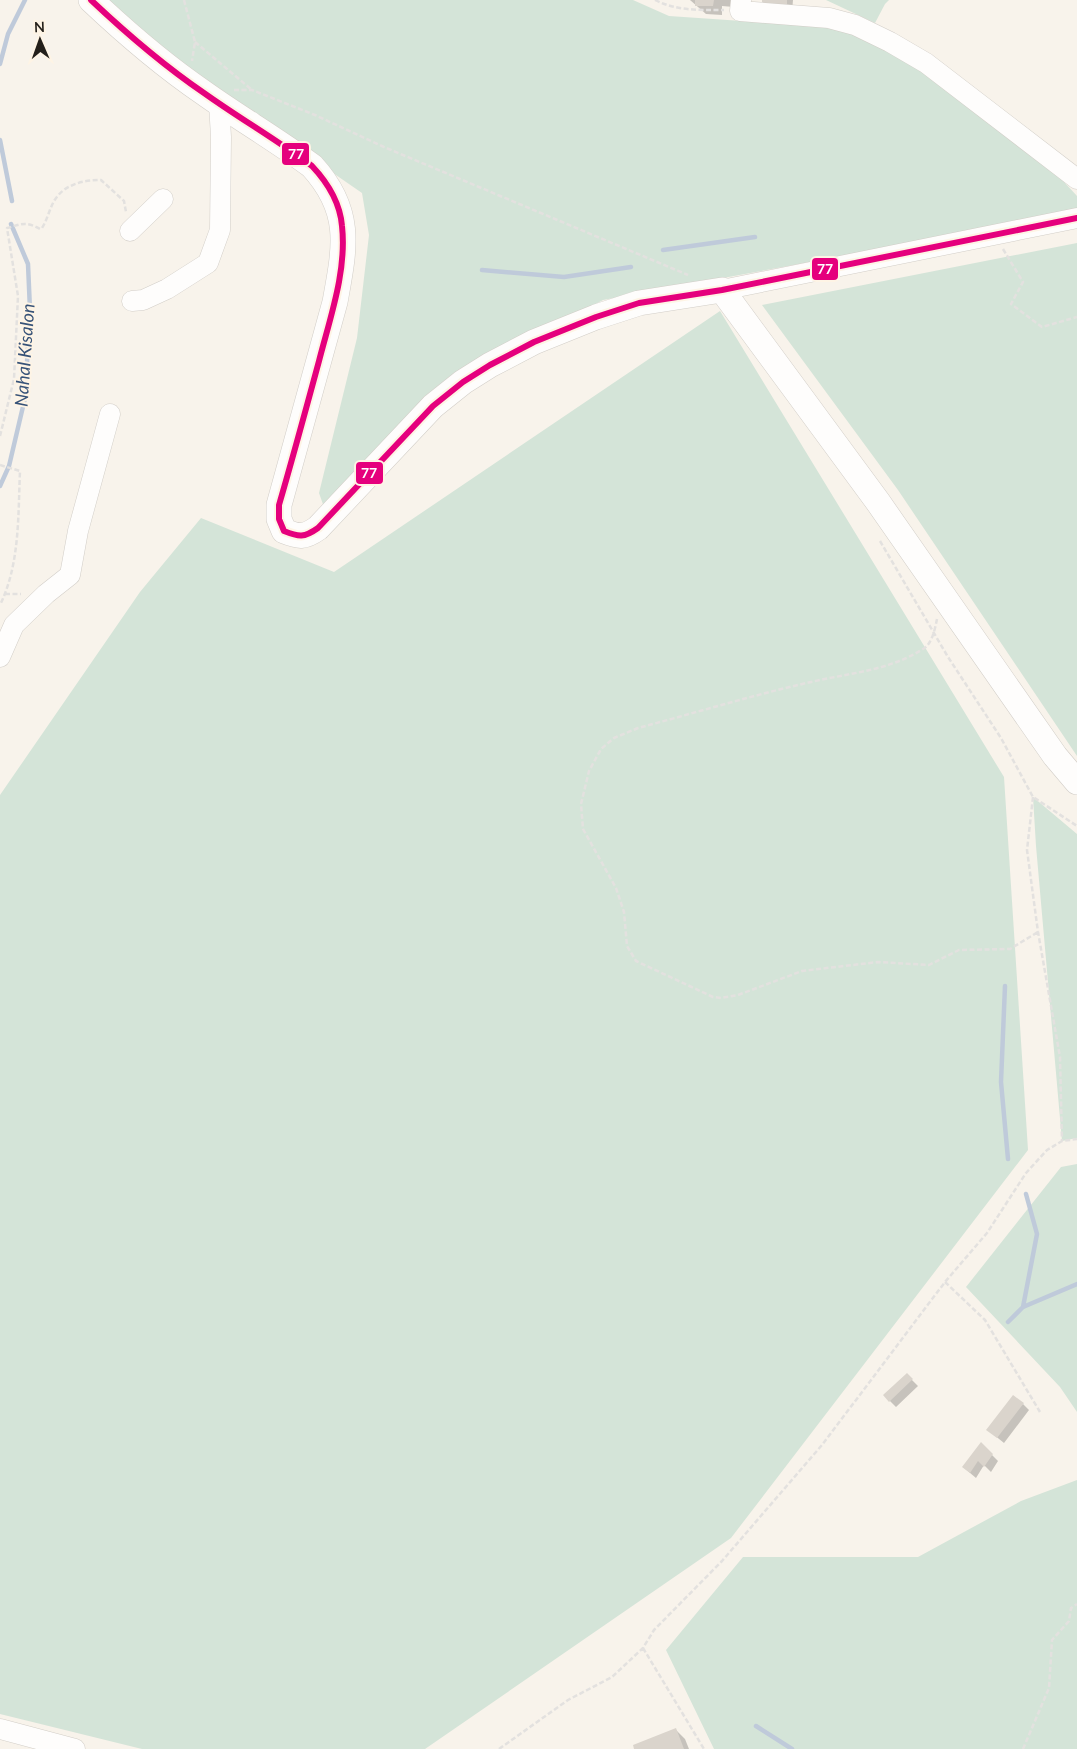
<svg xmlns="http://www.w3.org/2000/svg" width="1077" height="1749" viewBox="0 0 1077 1749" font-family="Lato,sans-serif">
  <rect width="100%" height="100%" fill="#f8f3eb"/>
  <path fill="#d4e4d8" d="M104,0H633L669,16L813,26L860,33L907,60L1042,158L1077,196V213L603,300L456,380L325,510L319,493L357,338L369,235L362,193L168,59Z
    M826,0H889L885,4L875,23Z
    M1077,243V756L898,490L762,305Z
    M720,311L1004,777L1028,1150L731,1538L425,1749H142L0,1714V795L140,592L201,518L334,572Z
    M1033,797L1077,834V1138L1062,1141L1036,846Z
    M1077,1164V1412L1060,1387L966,1287L1061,1167Z
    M1077,1480V1749H714L666,1650L743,1557H918L1021,1501Z"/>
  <path fill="#0003" d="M690,0H735L734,7L722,6V15L706,14Z
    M764,0H793L792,12Z
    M907,1375L918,1386L896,1407L885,1396Z
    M1023,1404L1029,1410L1004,1443L988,1430Z
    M981,1444L998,1461L991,1472L984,1465L976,1478L963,1467Z
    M676,1730L685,1739L689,1749H636Z"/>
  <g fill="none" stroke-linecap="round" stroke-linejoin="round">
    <path stroke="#bfcada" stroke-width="4.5" d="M0,64L8,34L25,0
      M0,140L12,201
      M663,250L755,237
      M482,270L564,277L631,267
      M0,486L9,466L25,398L30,310L28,264L11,224
      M1005,986L1001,1082L1008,1159
      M1023,1307L1037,1234L1026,1194
      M1008,1322L1023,1307L1077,1284
      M756,1726L792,1749"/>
  </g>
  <path fill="#dad4cc" d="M695,0H714L713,6H695Z
    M762,0H787V7H762Z
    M907,1373L913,1379L889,1402L883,1395Z
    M1013,1395L1024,1403L997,1438L986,1430Z
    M981,1442L993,1454L984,1467L978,1461L970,1473L962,1467Z
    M676,1728L684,1749H634L633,1745Z"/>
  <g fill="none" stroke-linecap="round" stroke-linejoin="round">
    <g stroke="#d2cec8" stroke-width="21">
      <path id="minor" d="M741,0L740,11L829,18L855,25L890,42L926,63L1077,179
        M130,231L163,199
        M722,290L1077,218
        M132,301L143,300L167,289L208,263L220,230L221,137L219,103
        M0,657L14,625L46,594L70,575L78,531L110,414
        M0,1729L75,1749"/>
    </g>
    <g stroke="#d2cec8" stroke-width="26">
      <path id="major" d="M91,0C127,34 163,65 204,93C239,118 277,140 312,166C353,211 345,247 335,302L279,505V519L284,531C299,537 304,538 318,528L433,406L463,382L490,365L534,342L596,317L639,303L722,290L878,502L1055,756L1077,782"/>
    </g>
    <path stroke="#e3e1df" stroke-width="2.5" stroke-dasharray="5 2.5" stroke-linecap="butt" d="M184,0L195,42L192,61
      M655,0C677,11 699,10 724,10
      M195,42L252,90
      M234,90H252L315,115L384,147L688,275
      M1003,249L1023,282L1011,304L1042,327L1077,317
      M0,436L14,379L18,296L7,228C22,224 26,221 40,229L42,228C47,220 49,211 53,203C62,185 82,180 101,180L124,201L126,212
      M0,465L20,471C18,516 20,564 0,605
      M880,541L948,657L1001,738L1033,797L1077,826
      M5,594H21
      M937,619C935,629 932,644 923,649C888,671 849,673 811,682C753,695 695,713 638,728L614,738L601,749L589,771L581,804L583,829L616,888L624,912L627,946L636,961L713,997L721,998L738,995L802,971L878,962L929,965L959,950L1010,949L1038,932
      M1033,797L1027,850L1038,932L1060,1057L1062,1141
      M945,1282L985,1320L1040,1412
      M643,1648L704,1749
      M499,1749L568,1700L612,1677L643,1648L654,1630L722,1561L822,1445L945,1282L987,1233L1026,1173L1047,1150L1062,1141L1077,1139
      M1023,1749L1049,1688L1052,1640L1069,1621L1071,1608L1077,1604"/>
    <use href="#minor" stroke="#fefdfc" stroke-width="20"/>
    <use href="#major" stroke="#fefdfc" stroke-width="25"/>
    <g stroke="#fef4e5" stroke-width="10">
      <path id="bus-1" d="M91,0C127,34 163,65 204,93C239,118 277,140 312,166C328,183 340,202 342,226C347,271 330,318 319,361C306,409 293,457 279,505V519L284,531C299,537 304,538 318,528L433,406L463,382L490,365L534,342L596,317L639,303L722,290L1077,218"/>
    </g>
    <use href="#bus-1" stroke="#e5007d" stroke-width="6"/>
  </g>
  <g text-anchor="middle" stroke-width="4" stroke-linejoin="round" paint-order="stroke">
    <g font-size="18" font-style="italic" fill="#365278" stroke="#fef4e5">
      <text transform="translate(25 355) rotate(-86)" y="6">Nahal Kisalon</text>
    </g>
  </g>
  <g stroke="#fef4e5" stroke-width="2">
    <rect x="281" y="142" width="29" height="24" rx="5" fill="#e5007d"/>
    <rect x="811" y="257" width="28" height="24" rx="5" fill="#e5007d"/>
    <rect x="355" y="461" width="29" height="24" rx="5" fill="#e5007d"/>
  </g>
  <g font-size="14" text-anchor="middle" font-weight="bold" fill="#fff">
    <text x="296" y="159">77</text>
    <text x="825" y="274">77</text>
    <text x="369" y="478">77</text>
  </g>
  <g transform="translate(40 40) rotate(358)" stroke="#fef4e5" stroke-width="4" paint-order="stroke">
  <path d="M0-4L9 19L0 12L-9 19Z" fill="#231f1a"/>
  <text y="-8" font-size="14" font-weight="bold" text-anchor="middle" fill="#231f1a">N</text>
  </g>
</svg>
